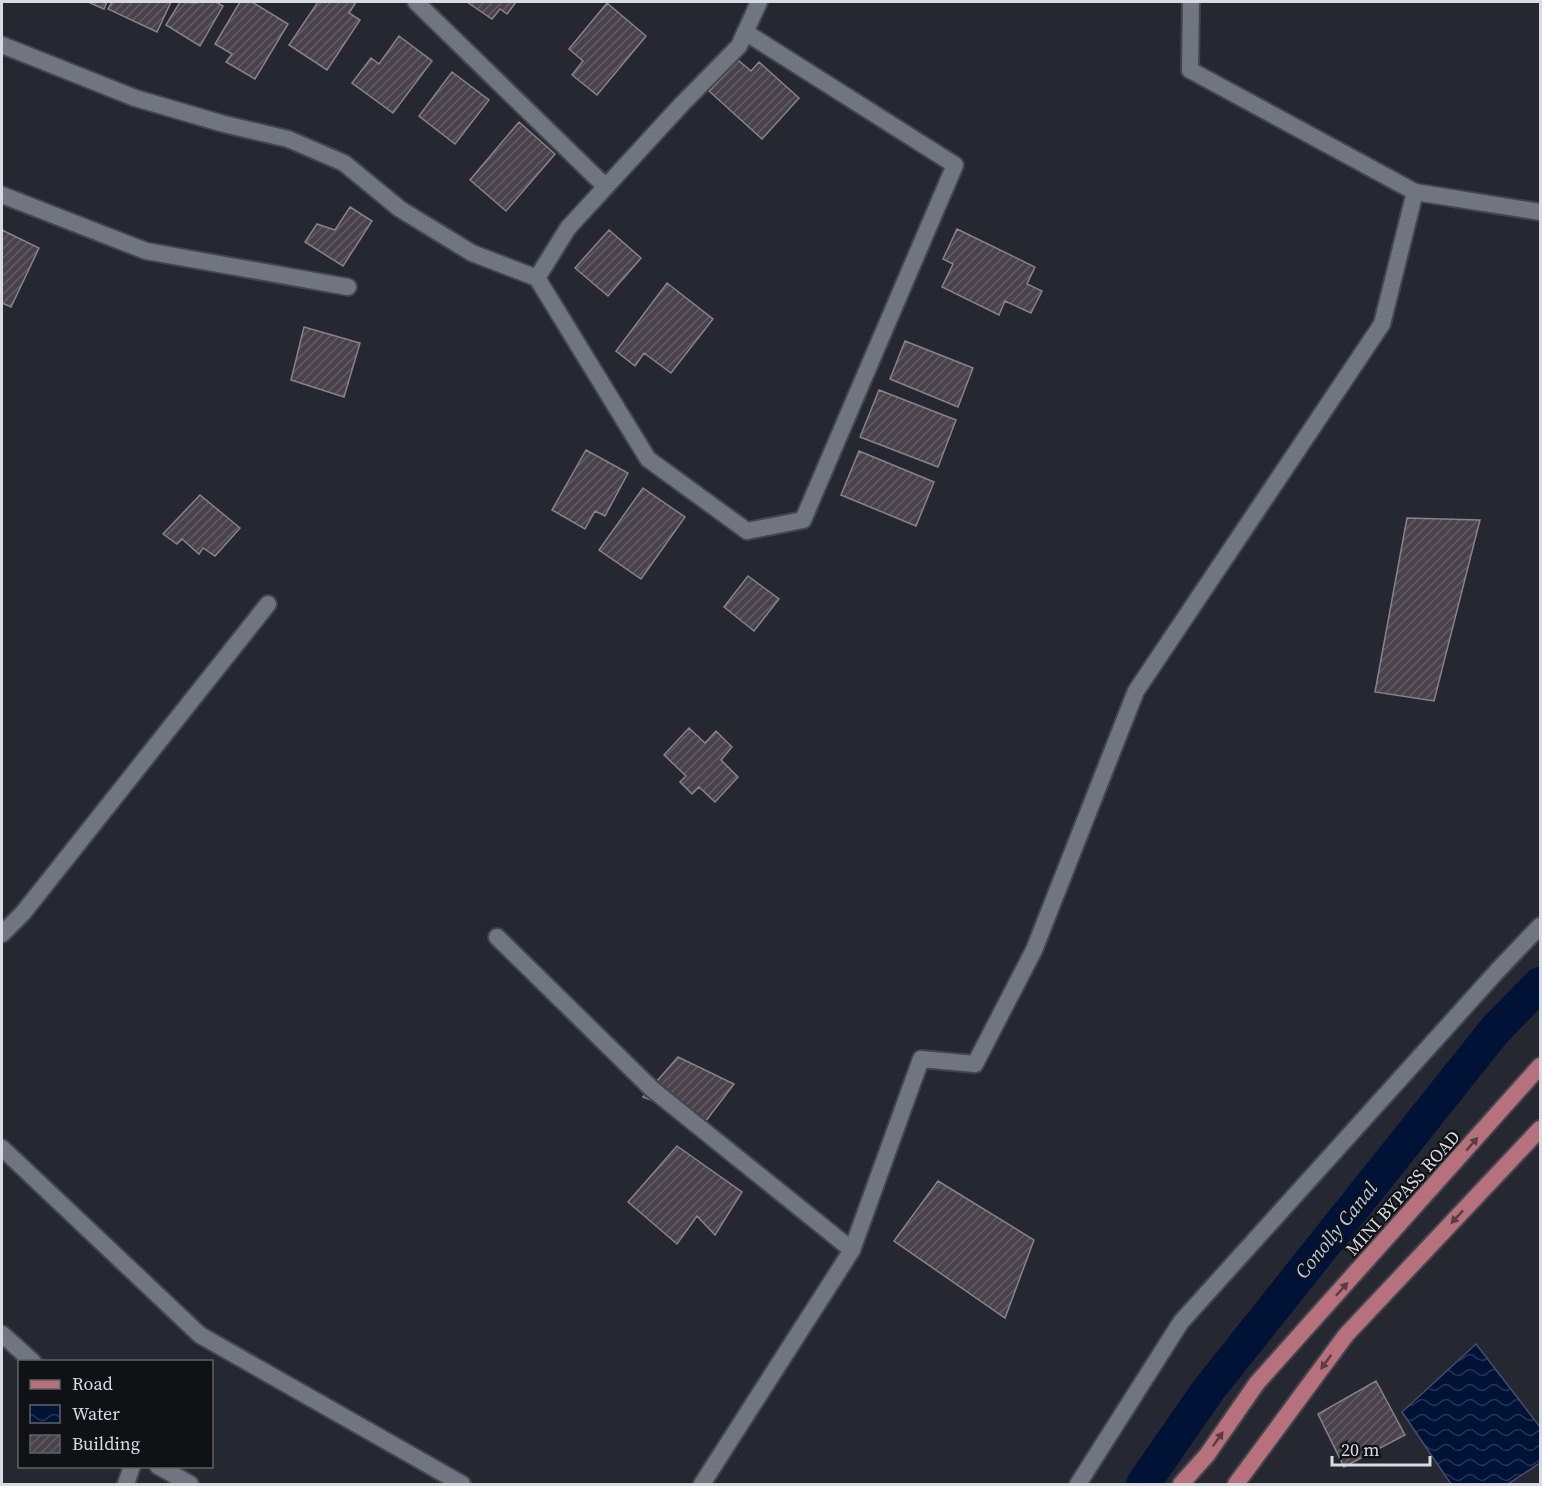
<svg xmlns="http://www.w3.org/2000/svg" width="1542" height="1486" viewBox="0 0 1542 1486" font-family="'Source Serif 4',serif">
  <defs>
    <pattern id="water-waves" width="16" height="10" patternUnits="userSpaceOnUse" patternTransform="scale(1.5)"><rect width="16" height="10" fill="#011237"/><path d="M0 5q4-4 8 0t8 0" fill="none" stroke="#253454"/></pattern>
    <pattern id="building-hatch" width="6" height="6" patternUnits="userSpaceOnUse" patternTransform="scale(1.5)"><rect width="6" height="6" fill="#49424a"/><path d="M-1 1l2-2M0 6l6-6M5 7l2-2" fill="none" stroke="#625d64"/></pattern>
  </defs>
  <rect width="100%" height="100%" fill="#252831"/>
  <path fill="url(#water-waves)" stroke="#424e6a" stroke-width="1.5" d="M1476,1344L1540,1427V1463L1508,1484H1451L1402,1412Z"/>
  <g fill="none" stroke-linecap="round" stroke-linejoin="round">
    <path stroke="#011237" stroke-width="34" d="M1143,1484L1209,1389L1495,1030L1540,984"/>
  </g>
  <path fill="url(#building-hatch)" stroke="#8a828b" stroke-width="1.5" d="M88,2H107L104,9Z
    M112,2H171L157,32L108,9Z
    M180,2L197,3L198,2H216L223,6L200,46L166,25Z
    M240,2H252L288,24L255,79L226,62L232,54L215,44Z
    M318,2H356L349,13L360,20L327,70L289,45Z
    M467,2H516L507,14L500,9L492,19Z
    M607,3L646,36L597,95L572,75L583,61L569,49Z
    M399,36L432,61L393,113L352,83L371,58L379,64Z
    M738,60L751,71L759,62L799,98L762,139L709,91Z
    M452,72L489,100L455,144L419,116Z
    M519,122L555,154L506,211L470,180Z
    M350,207L372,221L343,266L305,242L317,224L335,230Z
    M957,229L1035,267L1027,284L1042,291L1031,313L1005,301L999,315L942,287L953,264L943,259Z
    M2,230L39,248L11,307L2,303Z
    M609,230L641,258L608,296L575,268Z
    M667,283L713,319L671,373L644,353L635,366L616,351Z
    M304,327L360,343L344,397L291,380Z
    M905,341L973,368L958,407L890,379Z
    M879,390L956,420L938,467L860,437Z
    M586,450L628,473L605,516L595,511L585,529L552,510Z
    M859,451L934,482L916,526L841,495Z
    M643,488L685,517L641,579L599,550Z
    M200,495L240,528L215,556L203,548L199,554L182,539L177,544L163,534Z
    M1407,518L1480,520L1434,701L1375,692Z
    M748,576L779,599L754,631L724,607Z
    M689,728L705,743L716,731L732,747L721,760L738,777L715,802L699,787L692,794L680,782L686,776L664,755Z
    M678,1057L734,1084L705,1122L643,1097Z
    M677,1146L742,1192L715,1235L697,1216L677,1244L628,1202Z
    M938,1181L1034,1240L1005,1318L894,1241Z
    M1376,1381L1405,1435L1344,1467L1318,1414Z"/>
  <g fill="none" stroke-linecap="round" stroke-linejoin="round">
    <g stroke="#43464d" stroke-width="20">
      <path id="minor" d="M416,2L606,187
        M1191,2L1190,70L1415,192
        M2,45L135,98L224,124L288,139L344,163L400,209L472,253L537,278L568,228L682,104L739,46L759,2
        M2,195L146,251L348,287
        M537,278L648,459L747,531L803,520L955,165L745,32
        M2,934L23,913L268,604
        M497,937L652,1089L852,1250
        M2,1148L200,1335L462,1484
        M2,1334L33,1362
        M158,1466L190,1484
        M126,1484L132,1466
        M702,1484L852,1250L921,1059L975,1064L1034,950L1136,691L1382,324L1415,192L1540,212
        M1078,1484L1181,1322L1499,969L1540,926"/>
    </g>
    <g stroke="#43464d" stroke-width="20">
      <path id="primary" d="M1181,1484L1207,1455L1257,1383L1540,1066
        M1236,1484L1346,1335L1540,1129"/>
    </g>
    <use href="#minor" stroke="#717580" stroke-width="16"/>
    <use href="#primary" stroke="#b6717c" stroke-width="16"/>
  </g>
  <defs><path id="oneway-solid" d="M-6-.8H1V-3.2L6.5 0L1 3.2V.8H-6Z" transform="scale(1.5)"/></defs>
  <g fill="#5a3c43">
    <use href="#oneway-solid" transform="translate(1472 1144) rotate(-49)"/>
    <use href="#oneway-solid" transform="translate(1457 1217) rotate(133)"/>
    <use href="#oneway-solid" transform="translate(1342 1289) rotate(-48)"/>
    <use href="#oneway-solid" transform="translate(1326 1362) rotate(126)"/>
    <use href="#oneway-solid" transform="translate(1218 1439) rotate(-55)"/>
  </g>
  <g text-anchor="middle" stroke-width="4.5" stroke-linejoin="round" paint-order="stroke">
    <g font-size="18" fill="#d8dbe0" stroke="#0f1115">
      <text transform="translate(1403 1193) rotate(-48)" y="6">MINI BYPASS ROAD</text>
    </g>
    <g font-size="20" font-style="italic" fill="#b0c9f2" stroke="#0f1115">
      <text transform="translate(1336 1230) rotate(-51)" y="7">Conolly Canal</text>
    </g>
  </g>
  <rect width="1542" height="1486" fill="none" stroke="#d8dbe0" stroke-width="6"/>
  <rect x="18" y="1360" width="195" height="108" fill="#0f1115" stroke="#5f6266" stroke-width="1.5"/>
  <rect x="30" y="1380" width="30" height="9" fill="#b6717c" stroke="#5f6266" stroke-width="1.5"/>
  <text x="72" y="1390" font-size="18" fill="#d8dbe0">Road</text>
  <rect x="30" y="1405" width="30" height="18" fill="url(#water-waves)" stroke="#5f6266" stroke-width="1.5"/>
  <text x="72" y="1420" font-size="18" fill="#d8dbe0">Water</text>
  <rect x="30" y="1435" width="30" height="18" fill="url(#building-hatch)" stroke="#5f6266" stroke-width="1.5"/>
  <text x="72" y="1450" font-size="18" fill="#d8dbe0">Building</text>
  <path d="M1332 1456v9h98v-9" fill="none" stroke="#d8dbe0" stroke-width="3"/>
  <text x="1341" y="1456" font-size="18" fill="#d8dbe0" stroke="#0f1115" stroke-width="4.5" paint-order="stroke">20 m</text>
</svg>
